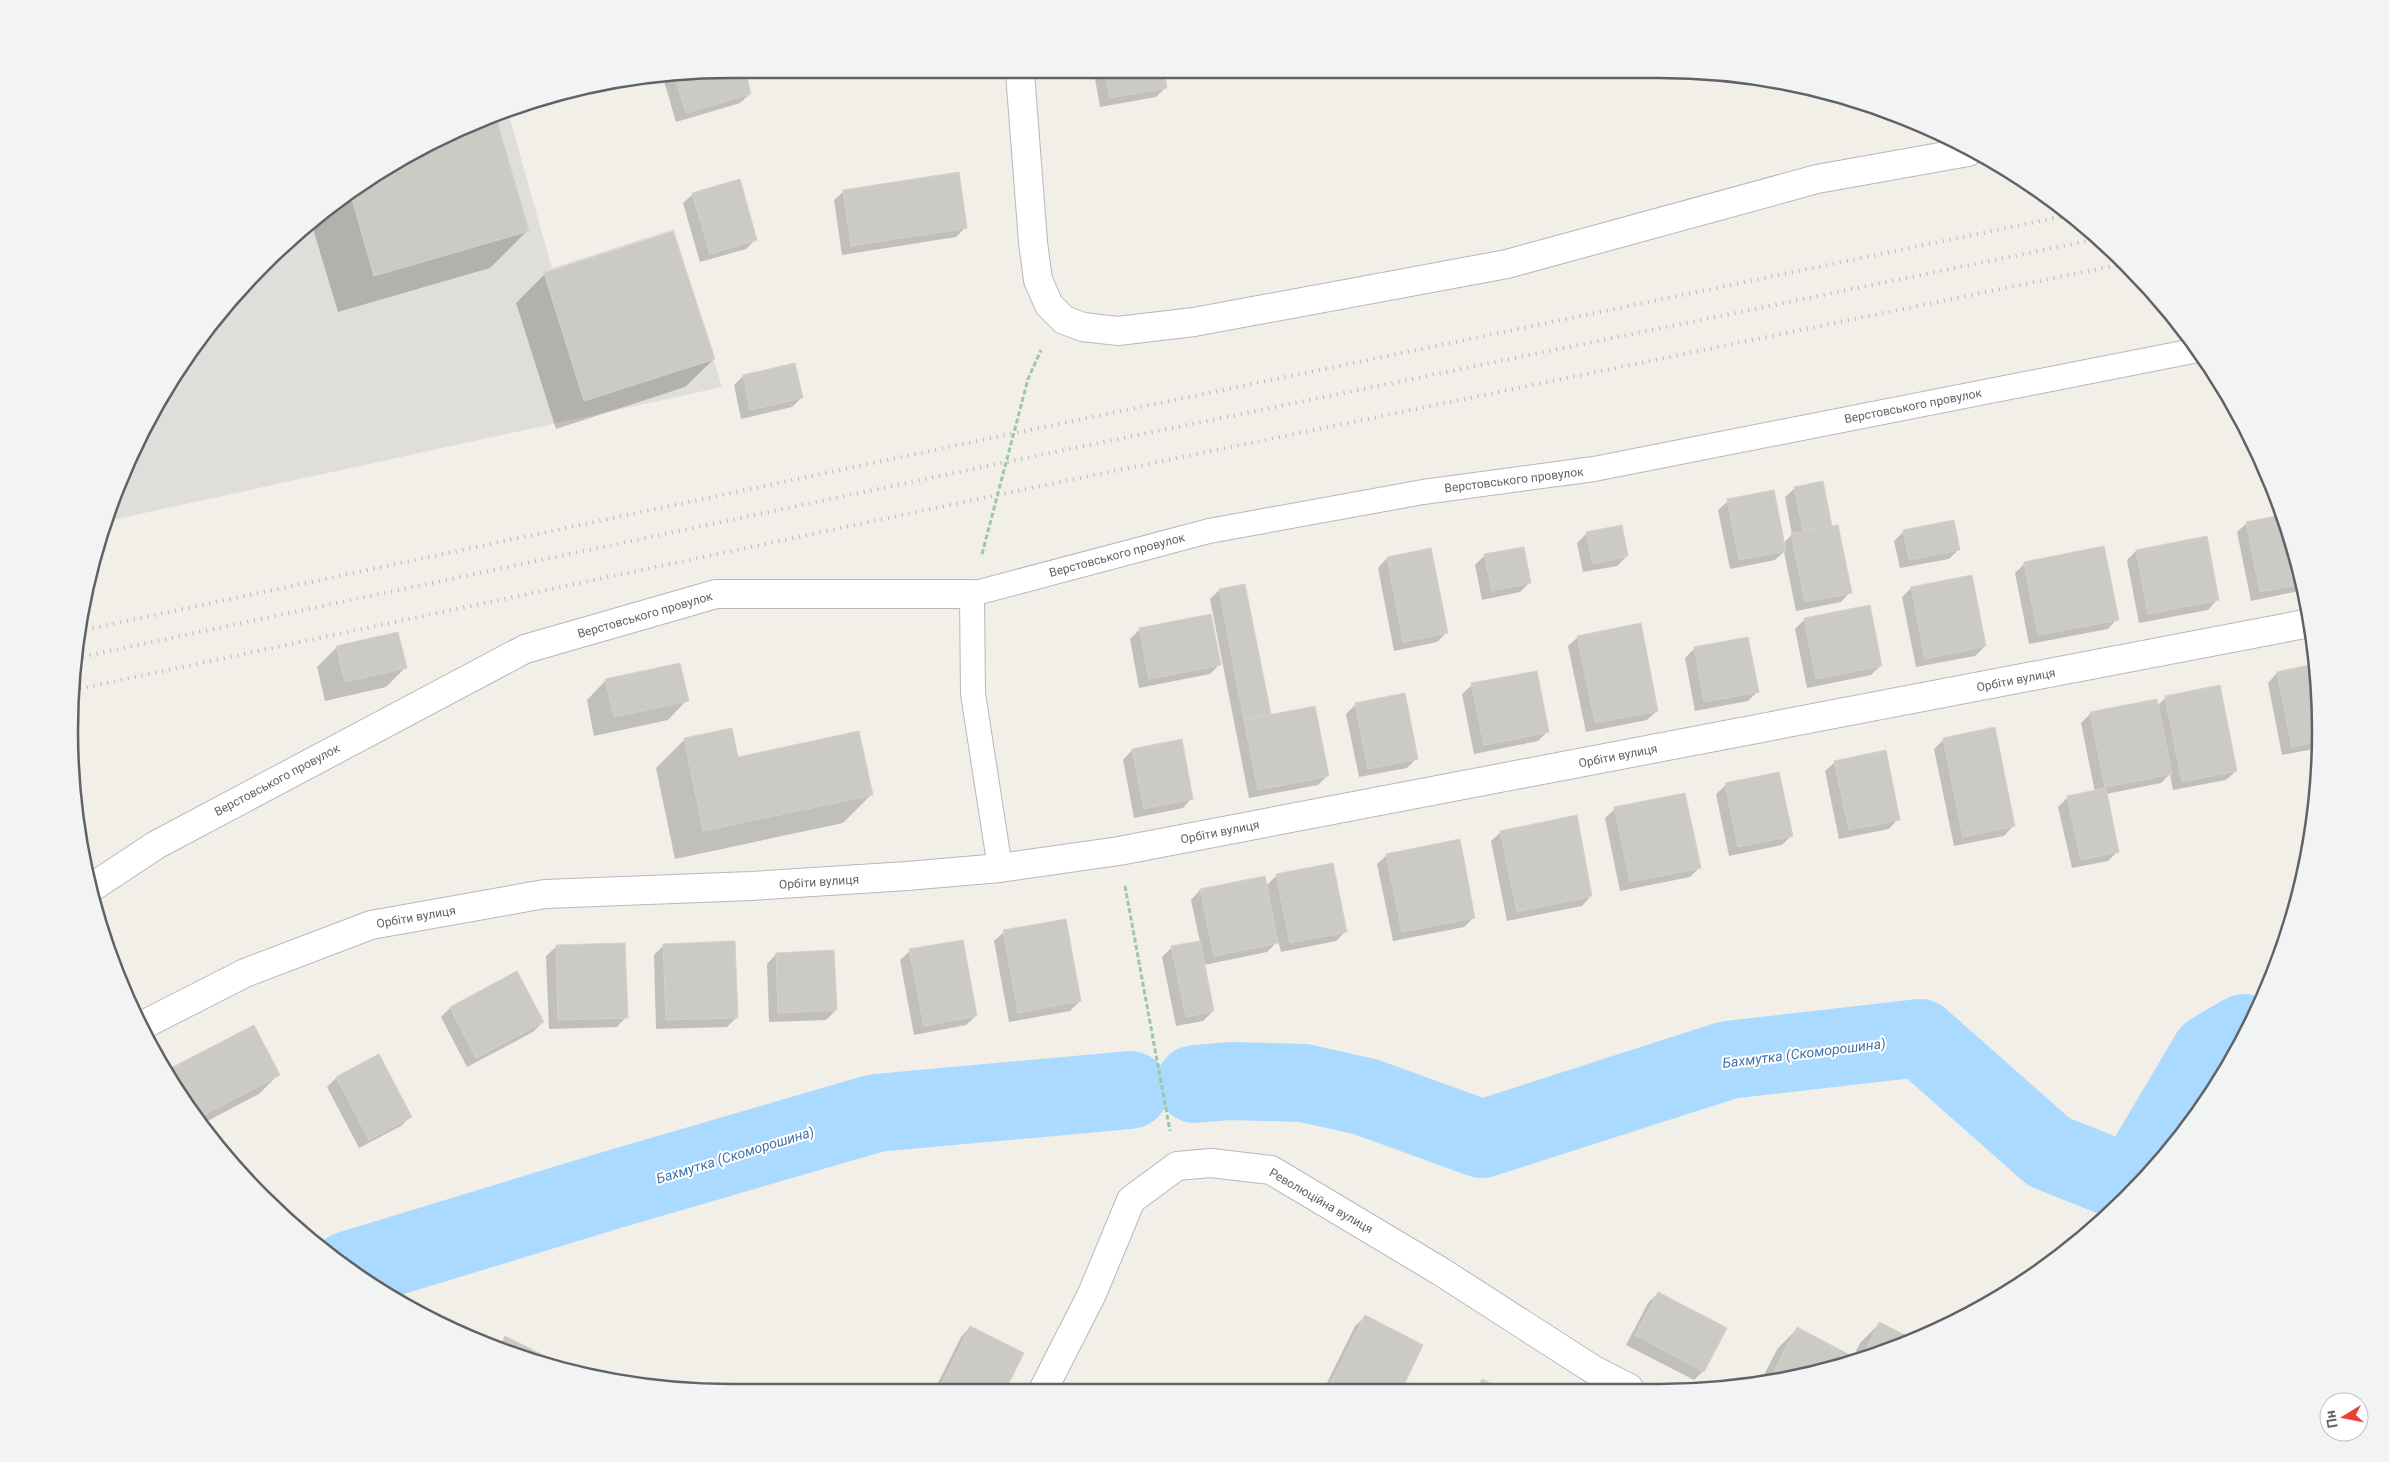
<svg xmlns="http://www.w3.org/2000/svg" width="2389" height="1462" viewBox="0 0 2389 1462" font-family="Roboto,sans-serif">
  <rect width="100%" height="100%" fill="#f1efe8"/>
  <path fill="#e0deda" d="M507,109L552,268L674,229L722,387L103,522L137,438L205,328L328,205L438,137Z"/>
  <path fill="#0003" d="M1163,72L1166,87L1156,97L1100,107L1094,73Z
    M662,74H744L750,94L740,103L676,122Z
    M494,114L527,231L490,268L338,312L311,222L328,205L438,137Z
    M844,191L966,227L956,237L842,255L834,200Z
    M693,194L756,239L746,249L700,262L683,203Z
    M673,233L714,359L685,387L556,429L516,303L544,275Z
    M743,376L801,398L792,407L741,419L734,385Z
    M1822,483L1831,527L1850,592L1841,602L1796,611L1784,552L1775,560L1730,569L1718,510L1728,501L1784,543L1792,534L1785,497L1795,488Z
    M2282,516L2304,590L2251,601L2237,532L2247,523Z
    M1904,531L1959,549L1949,559L1900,568L1894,541Z
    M1587,533L1627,556L1617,566L1583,572L1577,543Z
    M1430,550L1446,633L1437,642L1394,651L1378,568L1387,558Z
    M2136,551L2217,600L2208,610L2139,623L2127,560Z
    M1485,555L1530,582L1520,592L1482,600L1475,565Z
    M2025,563L2117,619L2108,629L2029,644L2015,573Z
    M1244,585L1270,716L1328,775L1318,785L1249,798L1210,599L1219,590Z
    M1911,588L1985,646L1975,656L1916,667L1902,597Z
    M1805,619L1880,666L1871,675L1807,688L1795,629Z
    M1140,629L1220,664L1210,674L1139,688L1130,639Z
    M1578,637L1657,711L1647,720L1586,732L1568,646Z
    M337,647L405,668L386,687L325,701L317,667Z
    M1695,648L1758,691L1748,701L1695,711L1685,658Z
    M2314,666L2320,731L2319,748L2282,755L2268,683L2277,673Z
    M606,680L687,700L668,720L594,736L587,700Z
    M1472,685L1547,732L1538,741L1474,754L1462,694Z
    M2166,697L2236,771L2226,780L2173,790L2170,774L2161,783L2106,794L2118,851L2108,861L2072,868L2058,807L2068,797L2095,792L2081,723L2091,713L2157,706Z
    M1356,704L1417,758L1407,768L1359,777L1346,714Z
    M685,739L737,758L871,795L843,823L675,859L656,768Z
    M1944,739L2013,826L2004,836L1954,846L1934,749Z
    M1132,750L1192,798L1183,808L1134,818L1123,760Z
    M1835,762L1898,819L1889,829L1839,839L1825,771Z
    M1726,785L1791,836L1782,845L1729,856L1716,794Z
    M1615,809L1699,868L1690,877L1620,891L1605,818Z
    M1501,832L1591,896L1582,906L1507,921L1491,841Z
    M1387,855L1474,917L1464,927L1393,941L1377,864Z
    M1276,876L1346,931L1336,941L1281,952L1278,941L1267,952L1204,965L1213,1011L1203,1021L1176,1026L1162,957L1172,947L1200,942L1191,900L1200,890L1266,886Z
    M1004,932L1080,1001L1070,1011L1009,1022L994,941Z
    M664,945L737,1017L727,1027L656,1029L654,955Z
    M556,947L626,1017L617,1027L549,1029L546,956Z
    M910,951L976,1016L966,1025L914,1035L900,960Z
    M776,954L836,1010L826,1020L769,1022L767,964Z
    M516,973L543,1022L533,1032L467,1067L441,1017L450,1008Z
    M172,1069L279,1074L259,1094L200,1125L168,1073Z
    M336,1078L410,1117L401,1126L359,1148L327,1087Z
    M1658,1293L1703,1371L1694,1380L1626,1345L1648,1303Z
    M1365,1317L1400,1389H1324L1355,1326Z
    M1879,1324L1912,1340L1871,1358L1850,1363L1860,1343Z
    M970,1327L1004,1391H934L961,1337Z
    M1797,1329L1848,1355L1843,1365L1759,1384L1778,1348Z
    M506,1338L549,1359L547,1364L518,1358L496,1347Z"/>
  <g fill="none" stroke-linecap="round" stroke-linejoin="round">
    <path stroke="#aadaff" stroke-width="78" d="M1195,1084L1230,1081L1304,1083L1366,1097L1482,1139L1728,1060L1920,1038L2049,1152L2132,1185L2210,1053L2244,1033
      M349,1270L615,1189L876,1113L1130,1090"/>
  </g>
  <path fill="#cccac5" stroke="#d6d1c6" d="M1164,72L1167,88L1110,98L1105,73Z
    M674,74H746L751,94L686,113Z
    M495,114L529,231L374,276L350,192L438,137Z
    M959,172L967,228L851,246L843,190Z
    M740,179L757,240L710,254L692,193Z
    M673,231L715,359L584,401L544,273Z
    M795,363L803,398L750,410L743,375Z
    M1823,481L1832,526L1803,531L1794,487Z
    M1774,490L1786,551L1739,560L1727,499Z
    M2281,515L2302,584L2260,592L2246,522Z
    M1954,520L1960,550L1909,560L1903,530Z
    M1622,525L1628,556L1593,564L1586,532Z
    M1838,525L1852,593L1805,602L1791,533Z
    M2207,536L2219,600L2148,614L2136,550Z
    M2104,546L2119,620L2038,635L2024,562Z
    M1524,547L1531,583L1492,591L1484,554Z
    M1431,548L1448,633L1403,642L1387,557Z
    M1972,575L1986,646L1925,659L1911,587Z
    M1245,584L1271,714L1244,720L1219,589Z
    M1870,605L1882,666L1816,679L1804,618Z
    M1211,614L1221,665L1149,679L1139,628Z
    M1641,623L1658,711L1595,723L1577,636Z
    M398,632L407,668L345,682L336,646Z
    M1748,637L1759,692L1704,702L1694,647Z
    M680,663L689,701L614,717L605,679Z
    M2314,664L2319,741L2292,747L2277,672Z
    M1537,671L1549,732L1484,745L1471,683Z
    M2220,685L2237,771L2182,782L2165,696Z
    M1405,693L1418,759L1368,769L1355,703Z
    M2157,699L2172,774L2105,787L2090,712Z
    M1315,706L1329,776L1258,790L1244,720Z
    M1995,727L2015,826L1963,837L1943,738Z
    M732,728L738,757L859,731L873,795L703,831L684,738Z
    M1182,739L1193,799L1144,809L1132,749Z
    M1886,750L1900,820L1849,830L1834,761Z
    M1779,772L1793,836L1738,847L1725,783Z
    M2106,788L2119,852L2081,860L2067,796Z
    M1685,793L1701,868L1630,882L1614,807Z
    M1577,815L1592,896L1517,912L1500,831Z
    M1460,839L1475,918L1402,932L1386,854Z
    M1333,863L1347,932L1290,943L1276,874Z
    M1265,876L1278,943L1214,956L1200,889Z
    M1066,919L1081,1001L1018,1013L1003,930Z
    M963,940L977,1016L924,1026L909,949Z
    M735,941L738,1018L666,1020L663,944Z
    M1200,941L1214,1011L1186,1017L1171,946Z
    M625,943L628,1018L558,1020L556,945Z
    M834,950L837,1010L778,1013L776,953Z
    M517,971L544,1022L476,1058L450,1007Z
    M254,1025L280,1075L198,1118L171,1068Z
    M379,1054L412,1117L369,1140L336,1077Z
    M1658,1292L1727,1328L1704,1372L1635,1335Z
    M1365,1315L1423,1345L1402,1389H1347L1331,1382Z
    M1879,1322L1913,1339L1861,1361Z
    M970,1326L1024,1353L1005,1391L939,1389Z
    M1797,1327L1850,1355L1844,1364L1768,1382Z
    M505,1336L551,1359L548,1364L518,1358L499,1349Z
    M1482,1379L1502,1389H1477Z"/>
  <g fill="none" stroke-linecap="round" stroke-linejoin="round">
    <g stroke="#b5b8bc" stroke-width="26">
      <path id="lane" d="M1000,868L973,694L972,594L1209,531L1423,492L1594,469L2198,350"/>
    </g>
    <g stroke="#b5b8bc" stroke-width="30">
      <path id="street" d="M1020,73L1033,242L1038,280L1049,305L1064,320L1083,327L1118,331L1194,322L1507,264L1817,179L1968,152
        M91,888L156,845L525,649L716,594H972
        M139,1027L245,973L371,925L545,894L751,886L907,876L1000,868L1119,851L2310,623
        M1043,1390L1092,1294L1131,1200L1177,1166L1211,1163L1271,1170L1440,1271L1594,1370L1629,1388"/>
    </g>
    <path stroke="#9cc7a9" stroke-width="3" stroke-dasharray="5 2.5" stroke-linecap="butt" d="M982,554L1028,379L1041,350
      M1125,886L1170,1131"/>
    <use href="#lane" stroke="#fff" stroke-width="24"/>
    <use href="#street" stroke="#fff" stroke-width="28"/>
    <path stroke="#b6b7b8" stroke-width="4" stroke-dasharray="1 6" stroke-linecap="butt" d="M79,631L1015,433L2069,215
      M76,658L1006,462L2097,239
      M73,690L997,495L2127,263"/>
  </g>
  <g text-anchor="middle" stroke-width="4" stroke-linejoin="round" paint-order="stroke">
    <g font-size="12" fill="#5f6368" stroke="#fff">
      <text transform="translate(1913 406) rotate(-11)" y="4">Верстовського провулок</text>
      <text transform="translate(1514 480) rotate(-7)" y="4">Верстовського провулок</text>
      <text transform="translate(1117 555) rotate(-15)" y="4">Верстовського провулок</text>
      <text transform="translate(645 615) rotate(-16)" y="4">Верстовського провулок</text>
      <text transform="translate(2016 680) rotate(-11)" y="4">Орбіти вулиця</text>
      <text transform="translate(1618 756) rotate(-11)" y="4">Орбіти вулиця</text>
      <text transform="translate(277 780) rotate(-28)" y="4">Верстовського провулок</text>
      <text transform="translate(1220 832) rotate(-11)" y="4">Орбіти вулиця</text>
      <text transform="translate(819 882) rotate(-4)" y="4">Орбіти вулиця</text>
      <text transform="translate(416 917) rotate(-10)" y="4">Орбіти вулиця</text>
      <text transform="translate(1321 1201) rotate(30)" y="4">Революційна вулиця</text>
    </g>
    <g font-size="14" font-style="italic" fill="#4174aa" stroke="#fff">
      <text transform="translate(1804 1053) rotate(-7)" y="5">Бахмутка (Скоморошина)</text>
      <text transform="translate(735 1155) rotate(-17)" y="5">Бахмутка (Скоморошина)</text>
    </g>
  </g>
  <path d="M0 0H2389V1462H0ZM731 78H1659A653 653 0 0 1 2312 731V731A653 653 0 0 1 1659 1384H731A653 653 0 0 1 78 731V731A653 653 0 0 1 731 78Z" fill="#f2f3f3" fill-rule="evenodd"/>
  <path fill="none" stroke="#5f6368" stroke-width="2.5" d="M731 78H1659A653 653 0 0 1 2312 731V731A653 653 0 0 1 1659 1384H731A653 653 0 0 1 78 731V731A653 653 0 0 1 731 78Z"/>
  <g transform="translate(2344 1417) rotate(260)"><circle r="24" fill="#ffffff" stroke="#bfc1c3"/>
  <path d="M0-4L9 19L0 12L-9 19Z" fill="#ea4335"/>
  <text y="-8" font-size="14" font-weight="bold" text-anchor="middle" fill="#5f6368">Пн</text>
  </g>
</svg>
